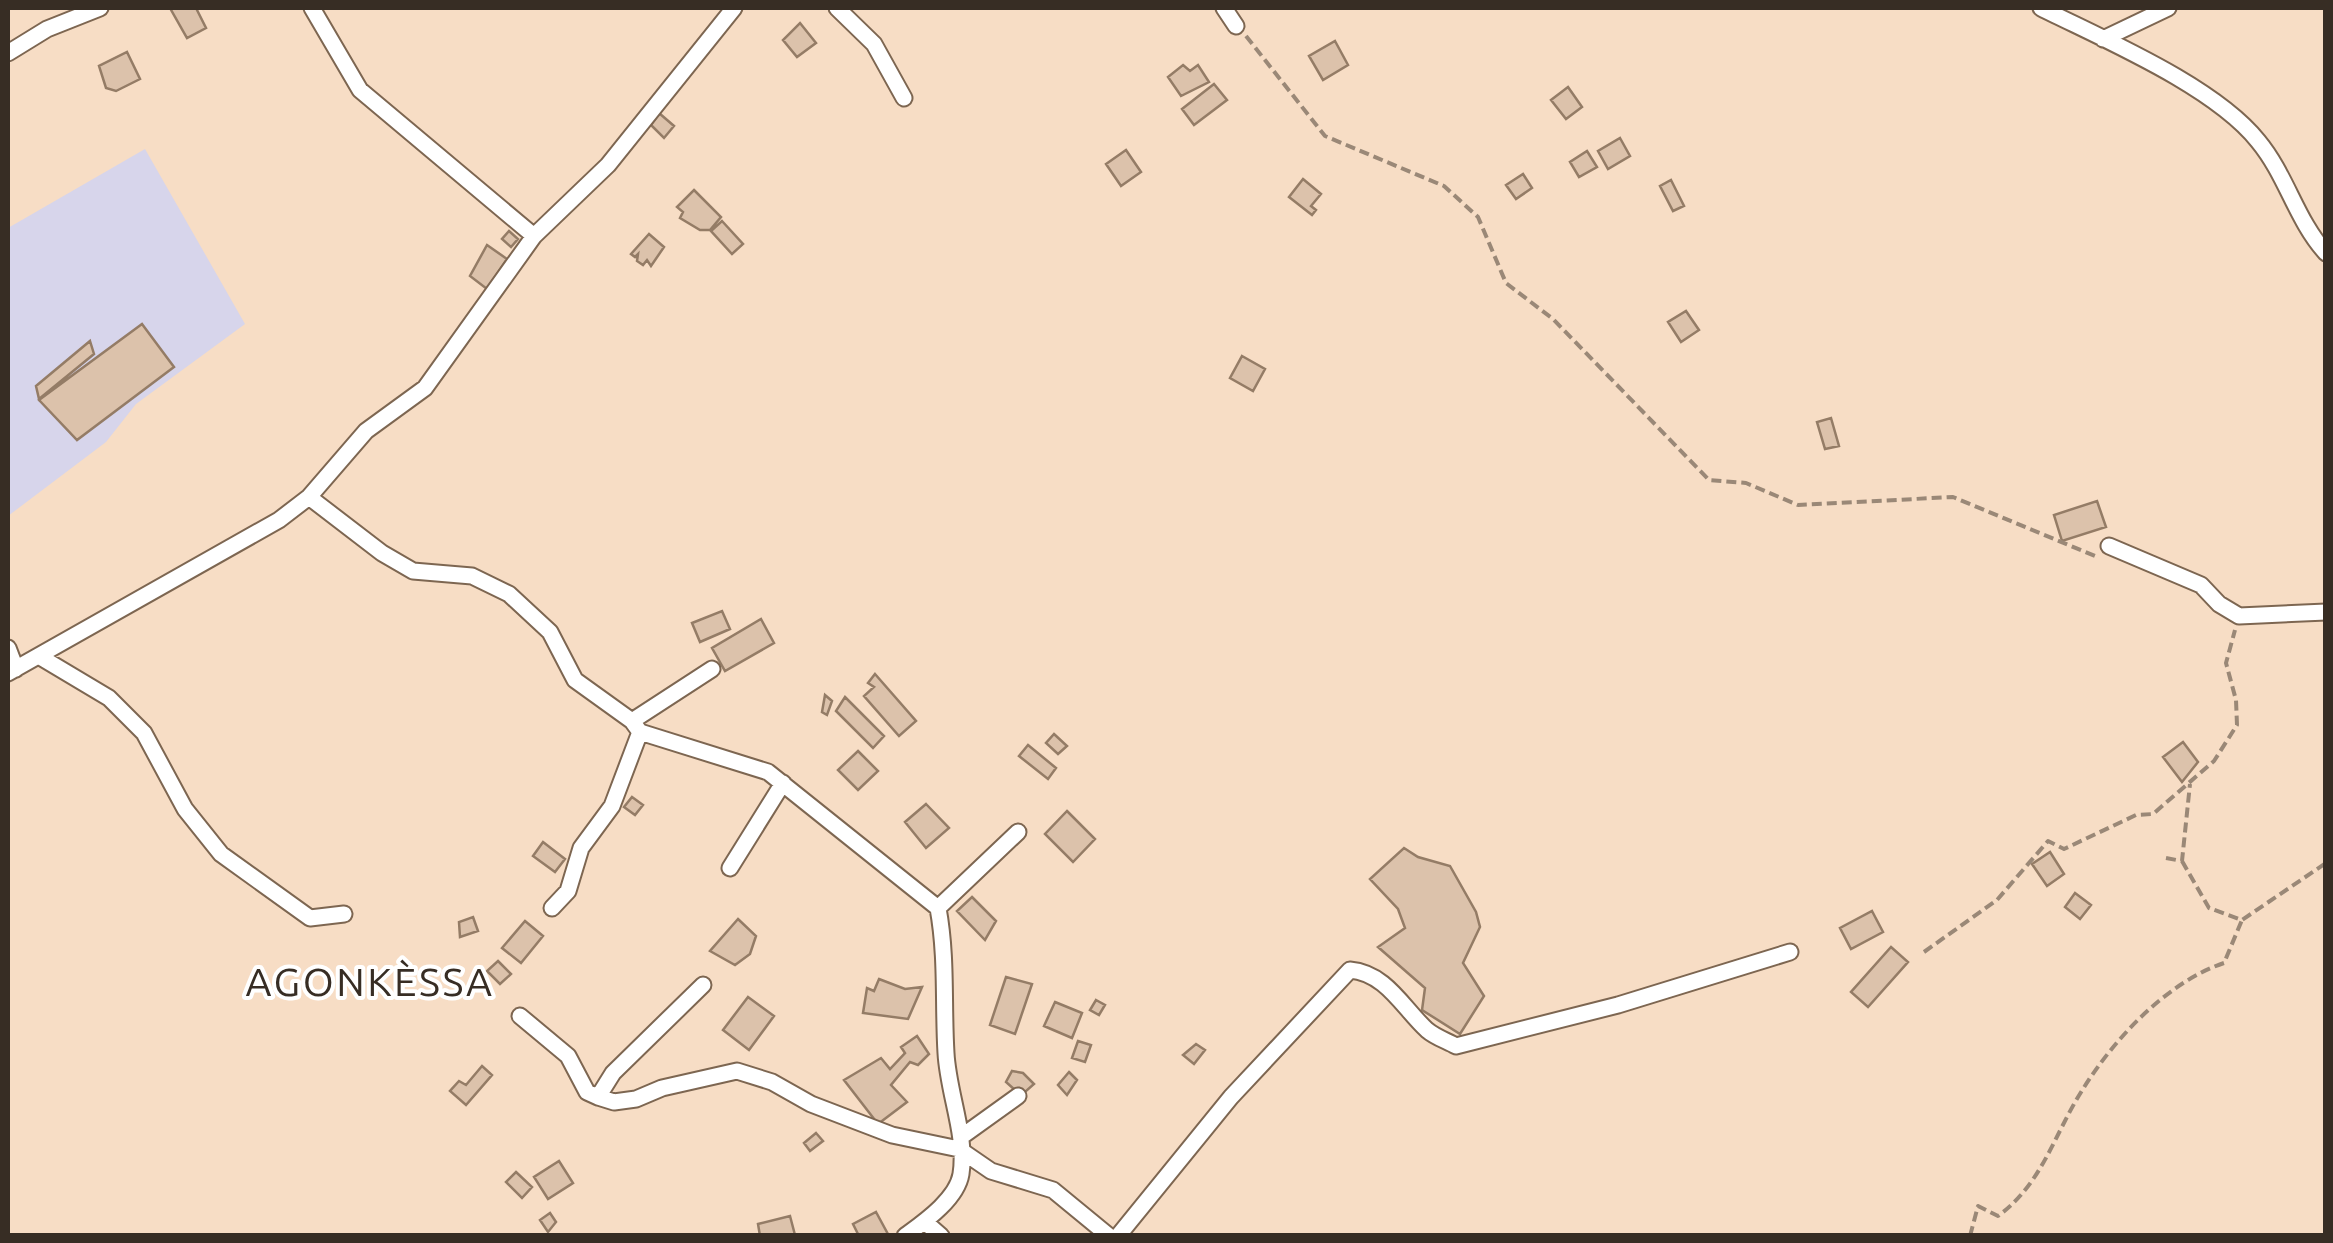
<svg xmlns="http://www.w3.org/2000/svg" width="2333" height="1243" viewBox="0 0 2333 1243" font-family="Ubuntu,sans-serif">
  <rect width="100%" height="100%" fill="#f7ddc5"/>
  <path fill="#d7d5eb" d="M145,149L245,324L136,404L106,442L8,516V228Z"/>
  <path fill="#dcc2ab" stroke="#947c66" stroke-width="2.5" d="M170,8H196L206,28L187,38Z
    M800,23L816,43L797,57L783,40Z
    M1335,41L1348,65L1323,80L1309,56Z
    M127,52L140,79L116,91L106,88L99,66Z
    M1183,65L1190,71L1198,65L1209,82L1181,96L1168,77Z
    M1214,84L1227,100L1194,125L1182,109Z
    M1568,87L1582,107L1566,119L1551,100Z
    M659,113L674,126L664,138L651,125Z
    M1620,138L1630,156L1608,169L1598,151Z
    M1126,150L1141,172L1121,186L1106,164Z
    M1587,151L1597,167L1579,177L1570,162Z
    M1523,174L1532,188L1516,199L1506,185Z
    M1303,179L1321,194L1311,206L1316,210L1312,215L1289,197Z
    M1671,180L1684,206L1673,211L1660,186Z
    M694,190L721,217L710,230H700L680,218L683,212L677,207Z
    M722,221L743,244L732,254L711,231Z
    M509,231L518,239L511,247L502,239Z
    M649,234L664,247L651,266L647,260L643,265L637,261L638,254L635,257L631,254Z
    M487,245L507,259L487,289L470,276Z
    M1686,311L1699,330L1681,342L1668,322Z
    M142,324L174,367L77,440L39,400Z
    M90,341L94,354L39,399L36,386Z
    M1242,356L1265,369L1253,391L1230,378Z
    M1831,418L1839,446L1825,449L1817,422Z
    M2097,501L2106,527L2062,541L2054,515Z
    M722,611L730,629L700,642L692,623Z
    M761,619L774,643L725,671L712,648Z
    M875,674L916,721L899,736L864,696L874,687L868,683Z
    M825,695L832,701L827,715L822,712Z
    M845,697L884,736L873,748L836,711Z
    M1054,734L1067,746L1058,754L1046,743Z
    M2183,742L2198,762L2182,782L2163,757Z
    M1028,745L1056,768L1048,779L1019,756Z
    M858,751L878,771L858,790L838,770Z
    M632,797L643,805L635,815L624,807Z
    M926,804L949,828L926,848L905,822Z
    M1067,811L1095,839L1073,862L1045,834Z
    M543,842L565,859L555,872L533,856Z
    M1404,848L1418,857L1450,866L1476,912L1480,927L1463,963L1484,996L1460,1034L1422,1010L1425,988L1378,947L1405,928L1398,909L1370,879Z
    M2050,852L2064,874L2047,886L2032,864Z
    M2075,893L2091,905L2080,919L2065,907Z
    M972,897L996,921L985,940L957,911Z
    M1872,911L1883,932L1851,949L1840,928Z
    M473,917L478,931L460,937L459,922Z
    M738,919L756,936L750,954L735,965L710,951Z
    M525,921L543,936L521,963L502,948Z
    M1891,947L1908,962L1868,1007L1851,992Z
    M498,961L511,974L500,984L487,971Z
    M1006,977L1032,984L1015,1034L990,1025Z
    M879,979L905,989L922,987L908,1019L863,1013L867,988L874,991Z
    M748,997L774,1016L749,1050L723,1030Z
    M1096,1000L1105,1005L1099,1015L1090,1010Z
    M1055,1002L1082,1013L1072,1038L1044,1026Z
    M917,1036L929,1054L918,1065L910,1062L891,1085L907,1102L878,1124L844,1080L881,1058L890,1069L905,1053L901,1047Z
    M1078,1041L1091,1045L1085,1062L1072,1058Z
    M1196,1044L1205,1050L1194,1064L1183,1055Z
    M482,1066L492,1075L466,1105L450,1091L459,1081L466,1085Z
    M1012,1071L1023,1073L1034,1084L1025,1092L1015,1090L1006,1082Z
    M1069,1072L1077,1080L1067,1095L1058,1085Z
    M816,1133L823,1141L810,1151L804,1143Z
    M559,1161L573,1183L548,1199L534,1177Z
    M516,1172L532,1187L522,1198L506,1182Z
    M876,1212L889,1236H859L853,1224Z
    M550,1213L556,1222L548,1232L540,1220Z
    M790,1216L795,1235L760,1236L758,1224Z"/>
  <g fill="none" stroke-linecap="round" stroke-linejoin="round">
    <g stroke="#7d6651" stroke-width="19">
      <path id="minor" d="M312,8L360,90L534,236
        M837,8L874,44L904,98
        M1224,8L1236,26
        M2041,8C2105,40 2214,86 2258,141C2287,176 2296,220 2326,253
        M2103,39L2168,8
        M8,53L47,29L100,8
        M309,497L382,553L413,571L472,576L509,594L550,632L575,680L632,721
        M2109,546L2201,585L2219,604L2239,616L2326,612
        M8,648L16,669
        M42,658L109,698L144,733L185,809L221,854L310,918L344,914
        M712,669L632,721L640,732L768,772L938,908C947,957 943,1004 946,1053C948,1093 967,1135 961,1174C957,1199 924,1222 905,1236
        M8,673L279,520L309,497L366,431L425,388L534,236L608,165L734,8
        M730,868L783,783
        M552,908L568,891L581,848L612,806L640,732
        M938,908L1018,832
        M520,1016L568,1056L587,1092L598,1097L613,1073L703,985
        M598,1097L614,1102L636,1099L662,1088L737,1071L772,1082L811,1104L892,1135L959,1149L991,1171L1053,1190L1109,1236
        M961,1137L1018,1096
        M925,1222L941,1236
        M1118,1236L1231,1097L1350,970C1386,973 1403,1008 1427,1030C1435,1037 1447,1041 1456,1046L1618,1005L1790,952"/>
    </g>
    <path stroke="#9a8877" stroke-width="4" stroke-dasharray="10 5" stroke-linecap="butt" d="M1246,36L1325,136L1444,186L1478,217L1506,283L1553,319L1709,480L1746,483L1798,505L1953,497L2095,556
      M2166,858L2182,861L2190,784
      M2182,861L2209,908L2242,920L2326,863
      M1924,952L1997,900L2048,841L2064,849L2136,815L2153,814L2214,761L2237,725L2236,700L2226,663L2235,630
      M1970,1236L1978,1206L1998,1216C2043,1183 2054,1134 2083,1089C2114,1039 2167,982 2224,963L2242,920"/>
    <use href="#minor" stroke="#fff" stroke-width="15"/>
  </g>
  <g text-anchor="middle" stroke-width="8" stroke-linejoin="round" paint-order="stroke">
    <g font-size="40" letter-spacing="2.5" fill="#372d24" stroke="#fff">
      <text x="370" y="996">AGONKÈSSA</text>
    </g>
  </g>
  <rect width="2333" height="1243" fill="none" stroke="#372d24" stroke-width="20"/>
</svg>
